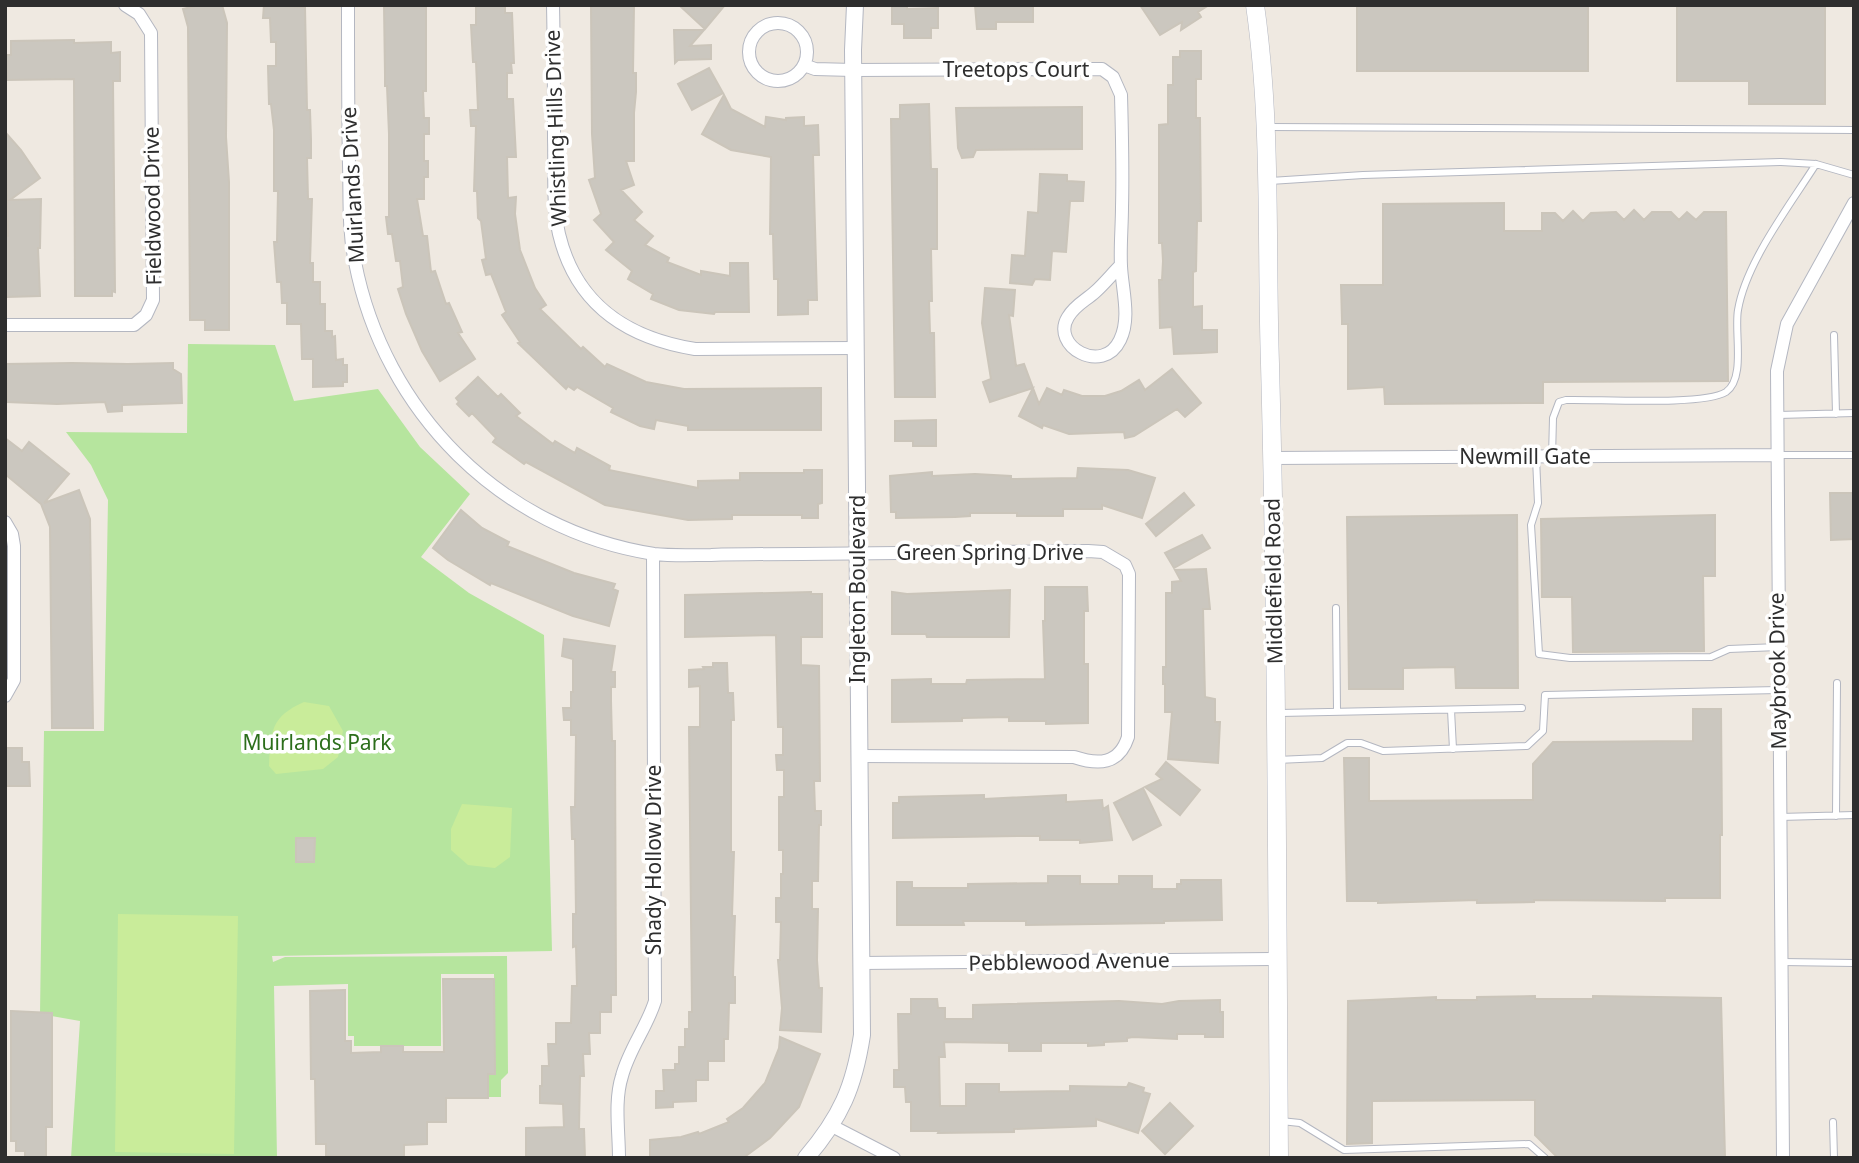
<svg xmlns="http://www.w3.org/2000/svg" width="1859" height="1163" viewBox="0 0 1859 1163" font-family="'Noto Sans',sans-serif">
  <rect width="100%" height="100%" fill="#efe9e1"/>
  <path fill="#b6e59e" d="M188,344L275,345L294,401L378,389L420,447L470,494L421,557L469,593L544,635L552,951L272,956L273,962L285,957L507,956L508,1073L501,1080V1097H487V1059H495L494,974H441V1046H354V1036H348V984L274,986L277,1158H71L80,1021L40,1014L44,731H104L108,500L91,465L66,432L187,433Z"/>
  <path fill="#c9ec9a" d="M304,702L329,706L343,731L338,757L323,769L276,774L269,766C271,732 270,717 304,702Z
    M462,804L512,808L510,857L495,868L468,865L451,850V829Z
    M118,914L238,916L234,1154L115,1152Z"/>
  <path fill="#cbc7bf" stroke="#cbc5ba" stroke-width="2" d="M199,5H222L227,23L226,137L229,182V330H205V320H190L188,27L183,9Z
    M264,5L305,7L307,110H310L311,140V158H307L308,199H312L310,263H313V282H320V304H325V331H332V337L335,336L336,360L343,359V365H347V382H343V386L313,387V359H302L301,324H287V303H282L281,282H277L274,242H277L278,191H274V130L271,104H269L268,66H276V42H271L270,18H263Z
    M384,5H426V91H423L424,118H429V134H424V161H428V177H424V199H417L423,236H427L431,272L435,271L446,304L449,303L462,332L458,333L475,359L440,381L422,351L406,314L398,289L403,287L400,261H396L392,234H388L386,217H389V134L387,86H385V75Z
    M476,5H505V13H512L514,63H511L512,73H507V99H513L516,157H507L508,198L516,197L515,214L520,250L535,288L546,305L540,309L581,349L583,347L605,367L607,364L646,382L684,389L821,388V430H688V426L656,420L654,429L640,426L611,412L613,408L577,387L574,390L568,386L566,389L518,343L520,342L502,315L506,312L491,274L486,275L482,260L486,259L481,221L478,218L477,191H474L476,126H471L470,110H478L476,62H473L471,25H476Z
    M591,5H634L633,73H636V92L634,113V161H626L634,185L621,190L642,212L634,220L653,236L645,245L669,258L667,262L701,275V271L730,276V263H748L749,312H715L714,314L679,310L651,299L653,294L628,279L632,271L606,250L614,242L594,220L601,214L589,180L595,178L592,134Z
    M679,5H725L705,29Z
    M975,5H1033V22H996V29H977Z
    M1140,5H1209L1198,12L1201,17L1181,30L1182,22L1160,35Z
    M1357,5H1588V71H1357Z
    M1677,5H1825V104H1749V81H1677Z
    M892,6H907V9L938,8V28H931V38H904V24H892Z
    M674,30H704L690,46L711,45V59L678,60L675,63Z
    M74,40V43L111,42V53L120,52V81H113L115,292L112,291V296H75L74,79L7,80L6,55H11V41Z
    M1180,51H1201V79H1196V118H1200L1201,221H1197L1196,271L1193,272V307L1202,306V330H1217V352L1201,353L1174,354L1172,327L1160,328L1159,280H1162L1163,261L1162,243H1159V125L1168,124V85H1173V57H1180Z
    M709,68L723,93L692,110L678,84Z
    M724,95L731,109L765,127L766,117L786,120V118L804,117V126L818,125L819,155H813L817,300H808V314L778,315V279H774L773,234H770L771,157L731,150L702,134Z
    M929,104L931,169H937V249H931L932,301H929L930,333H934L935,397H895L891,119H900V105Z
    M1082,107V149L976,150L973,157L962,158L958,148L956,108Z
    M5,132L21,150L40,178L10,200L41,199L40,248H38L40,296L7,297L5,292L6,236H8Z
    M1040,174L1067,175V181L1084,182L1083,201H1070L1066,252L1052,251L1050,280L1035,279L1032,285L1010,283L1012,255L1025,256L1028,212L1038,213Z
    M1504,203V231H1542V213H1555L1563,221L1573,211L1583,221L1591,213L1616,212L1624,220L1634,210L1644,220L1652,212H1671L1679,220L1687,212L1696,220L1704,212H1726L1728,381L1543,382V403L1385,404L1384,387L1348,389V324H1342V321L1341,285H1383V204Z
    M985,288L1015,290L1013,316L1009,315L1016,366L1024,364L1039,404L1047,388L1062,395L1064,390L1082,396H1105L1121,391L1139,380L1145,390L1172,369L1201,403L1185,417L1177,409L1134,436L1125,438L1124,432L1069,434L1043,425L1042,428L1019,416L1033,388L990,402L983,382L991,379L982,323Z
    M72,363L128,364L173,363V369L181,374L182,403L122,405V411L108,412L105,402L57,404L7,402L6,364Z
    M478,377L498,397L501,394L520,413L516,416L553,444L555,441L575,453L577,448L610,466L609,470L698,488V481L740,480V473H804V470H822V503L818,504V518H802V515H732V519L688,520L605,505L526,462L524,464L493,442L496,438L472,413L469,416L457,404L459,402L456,398Z
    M936,420V446H913V441H895V421Z
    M5,438L22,451L29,442L69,474L44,503L79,490L90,519L93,728H52L50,527L41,504L5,474Z
    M1078,468L1128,470L1155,478L1142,518L1102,505V509H1063V516H1017V513H970V516L955,517L896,518V512H891L890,476L932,472V476L975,474L1011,476V479L1077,478Z
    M1184,493L1194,505L1156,536L1146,524Z
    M1830,493H1854V539L1831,540Z
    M461,510L482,528L509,542L507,546L574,573L615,584L613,589L618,591L609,626L573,616L491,583L490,585L448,560L433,548Z
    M1517,515L1518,688H1456L1455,667L1403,668V689H1349L1347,517Z
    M1715,515V576H1703L1704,651L1573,652L1572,597H1542L1541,519Z
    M1202,535L1210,548L1174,568L1165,553Z
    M1206,569L1210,609H1203L1205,697L1215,699V722H1220L1218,763L1168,759L1172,712H1165V684H1163V667H1166V593H1172V582L1181,581L1175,570Z
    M1045,587H1087L1088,611H1084V664H1088V723L1046,724V721H1009V717L962,718V721L892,722V680L931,679V684H966L967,680L1045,679L1043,621H1045Z
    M1010,590L1009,637H927L926,634H892V592L907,594Z
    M811,592V594H822V637H801V665L819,666L820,781H814L815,811H821V825H819L818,881H812V909H818L817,960L819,988H822L821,1032L780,1030L782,1008L778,960H780L781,922H776V898H781V874H783V850H779V797H784V770H777L776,755H783V727H778L776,635L685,637V595Z
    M564,639L615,646L611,672H615V687H611V701L612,741H615L616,995H611V1012H600V1033H589L590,1054H583L584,1076H580L579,1129H584L585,1158H526V1128L564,1127L563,1104L540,1103V1086H542V1066H549L548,1044H556V1023H571L572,986H577L576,946L573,947V914H576L575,839H572L571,807H575L576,735H571V720H564L563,708H571V692H573V659L562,656Z
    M713,663H727L728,693H733L734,720H731V852H734L732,916H735L733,977H735V1003H729L728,1039H724V1061H708V1080H696V1101L673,1102V1107L656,1108V1091H664L663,1070H675V1064H679V1047H685V1029H689V1012H692L689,727H700V686L689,687V670L704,669L703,667H713Z
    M1693,709H1721L1722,835H1720V898H1665V901L1534,900V902L1477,903V900L1378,903V901H1347L1344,758H1369V801L1533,800V764L1553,742L1693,741Z
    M6,748H22V762H29L30,786H6Z
    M1166,762L1200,790L1180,815L1145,787L1162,779L1156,774Z
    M1143,788L1161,825L1133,840L1114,803Z
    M984,795V799L1066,795V802L1102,800L1103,809L1108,806L1112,840L1080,843V840H1040V836H1019L893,838V803H899V797Z
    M296,838H315L314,862H296Z
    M1048,876H1080V884H1119V876H1152V889H1177V884H1181V880H1221L1222,920L1164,921V923L1026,925V921H963L964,925H897V882H912V888H968V884L1048,883Z
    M443,979H494L495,1074H488V1098H446V1122H427V1144L404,1145V1158L326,1156V1144H316L315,1079H311L310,991L345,990V1041H351V1053L381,1052V1046H403V1052H444Z
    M1535,996V999H1593V996L1721,998L1725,1158H1558L1535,1135V1100L1372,1101V1143L1347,1144L1348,1001L1436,997V1000H1477V997Z
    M911,999H937L938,1008H945V1019H973V1005L1119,1001L1162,1004L1179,1001L1220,1000V1012H1223V1037H1205V1034H1177V1039L1133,1037L1127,1038V1041L1104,1042V1045L1088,1046V1043H1041V1051H1009V1043L944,1042L945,1057H939L940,1106H966V1084H999V1092L1070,1091V1086L1127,1087L1129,1083L1144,1088L1143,1092L1150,1094L1138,1133L1096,1119V1126L1014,1129V1132L938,1133L939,1131H911V1102H906L905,1087H894V1070H899L898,1014H911Z
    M11,1011L52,1013V1127H46V1158H25V1151H16V1141H11Z
    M780,1037L820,1054L799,1107L770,1138L743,1158H650V1140L681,1137L698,1132L699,1134L729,1122L727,1119L743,1108L765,1083L779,1048Z
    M1170,1103L1193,1126L1165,1154L1142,1131Z"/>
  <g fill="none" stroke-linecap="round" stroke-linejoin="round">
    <g stroke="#b4b7c1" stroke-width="8">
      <path id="service" d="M1268,127L1854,130
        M1270,181L1363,175L1781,162L1816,164L1854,175
        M1834,335L1836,414
        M1777,415L1854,413
        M1779,455H1854
        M1552,457L1553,418L1559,402L1566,400C1597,399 1704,406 1726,392C1746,378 1734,332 1738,310C1746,262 1790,205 1816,164
        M1536,458L1538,503L1531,525L1539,654L1570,658L1711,657L1729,649L1778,647
        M1336,608L1337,710
        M1451,710L1453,749
        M1280,713L1522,708
        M1277,760L1322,758L1347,743H1361L1383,751L1527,746L1543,731L1545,695L1778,690
        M1836,816L1837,683
        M1780,817L1854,815
        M1782,962L1854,963
        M1281,1121L1300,1123L1344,1150L1529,1144L1545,1158
        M1833,1122L1834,1158"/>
    </g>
    <g stroke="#b4b7c1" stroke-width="14">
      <path id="minor" d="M348,5C348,59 348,112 349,165C350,197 348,231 355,262C384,412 501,530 654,554C673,556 692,555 711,555C742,554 772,554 803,554C898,553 993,552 1088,551L1103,552L1125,565L1129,574L1128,737C1119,765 1098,765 1074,757L858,756
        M553,5C554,50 554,94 554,138C555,169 552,203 559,234C576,305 627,338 695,349L856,348
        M749 52a29 29 0 1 1 58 0a29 29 0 1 1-58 0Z
        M804,65L815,69L853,70L1102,69L1113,77L1121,95C1122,132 1123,169 1122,207C1122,226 1120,246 1121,266C1122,289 1131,318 1120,340C1103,376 1050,346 1068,317C1075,305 1085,301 1095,292C1104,284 1112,274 1121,265
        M5,325H134L146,315L153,300L151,33L139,14L125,5
        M1272,458L1777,455
        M5,522L12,534L14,546V680L5,696
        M861,963L1277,959
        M832,1126L894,1158
        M619,1158C619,1131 614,1101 622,1076C629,1049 647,1027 655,1001L653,554
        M1783,1158L1777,371L1787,324L1854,203"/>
    </g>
    <g stroke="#b4b7c1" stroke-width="18">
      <path id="tertiary" d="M806,1158C841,1117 854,1087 862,1035L853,50L855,5"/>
    </g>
    <g stroke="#b4b7c1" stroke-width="19">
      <path id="secondary" d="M1255,5C1272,124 1266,245 1270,364C1277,628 1277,893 1279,1158"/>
    </g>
    <use href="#service" stroke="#fff" stroke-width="6"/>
    <use href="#minor" stroke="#fff" stroke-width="12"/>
    <use href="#tertiary" stroke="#fff" stroke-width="16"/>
    <use href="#secondary" stroke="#fff" stroke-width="18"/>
  </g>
  <g text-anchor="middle" stroke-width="7" stroke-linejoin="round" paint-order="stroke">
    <g font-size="21" fill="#2e2e2e" stroke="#fff">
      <text x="1016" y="77">Treetops Court</text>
      <text transform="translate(556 128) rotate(-92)" y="7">Whistling Hills Drive</text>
      <text transform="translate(353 185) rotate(-93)" y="7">Muirlands Drive</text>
      <text transform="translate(153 206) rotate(-91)" y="7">Fieldwood Drive</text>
      <text x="1525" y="464">Newmill Gate</text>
      <text x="990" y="560">Green Spring Drive</text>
      <text transform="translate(1274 581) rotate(-91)" y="7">Middlefield Road</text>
      <text transform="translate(858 589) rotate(-90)" y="7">Ingleton Boulevard</text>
      <text transform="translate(1778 671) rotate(-91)" y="7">Maybrook Drive</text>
      <text transform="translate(654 860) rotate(-90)" y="7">Shady Hollow Drive</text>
      <text transform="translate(1069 962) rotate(-1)" y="7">Pebblewood Avenue</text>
    </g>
    <g font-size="21" fill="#2c6e1b" stroke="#fff">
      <text x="317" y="750">Muirlands Park</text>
    </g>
  </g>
  <rect width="1859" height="1163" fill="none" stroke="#2e2e2e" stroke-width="14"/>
</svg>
